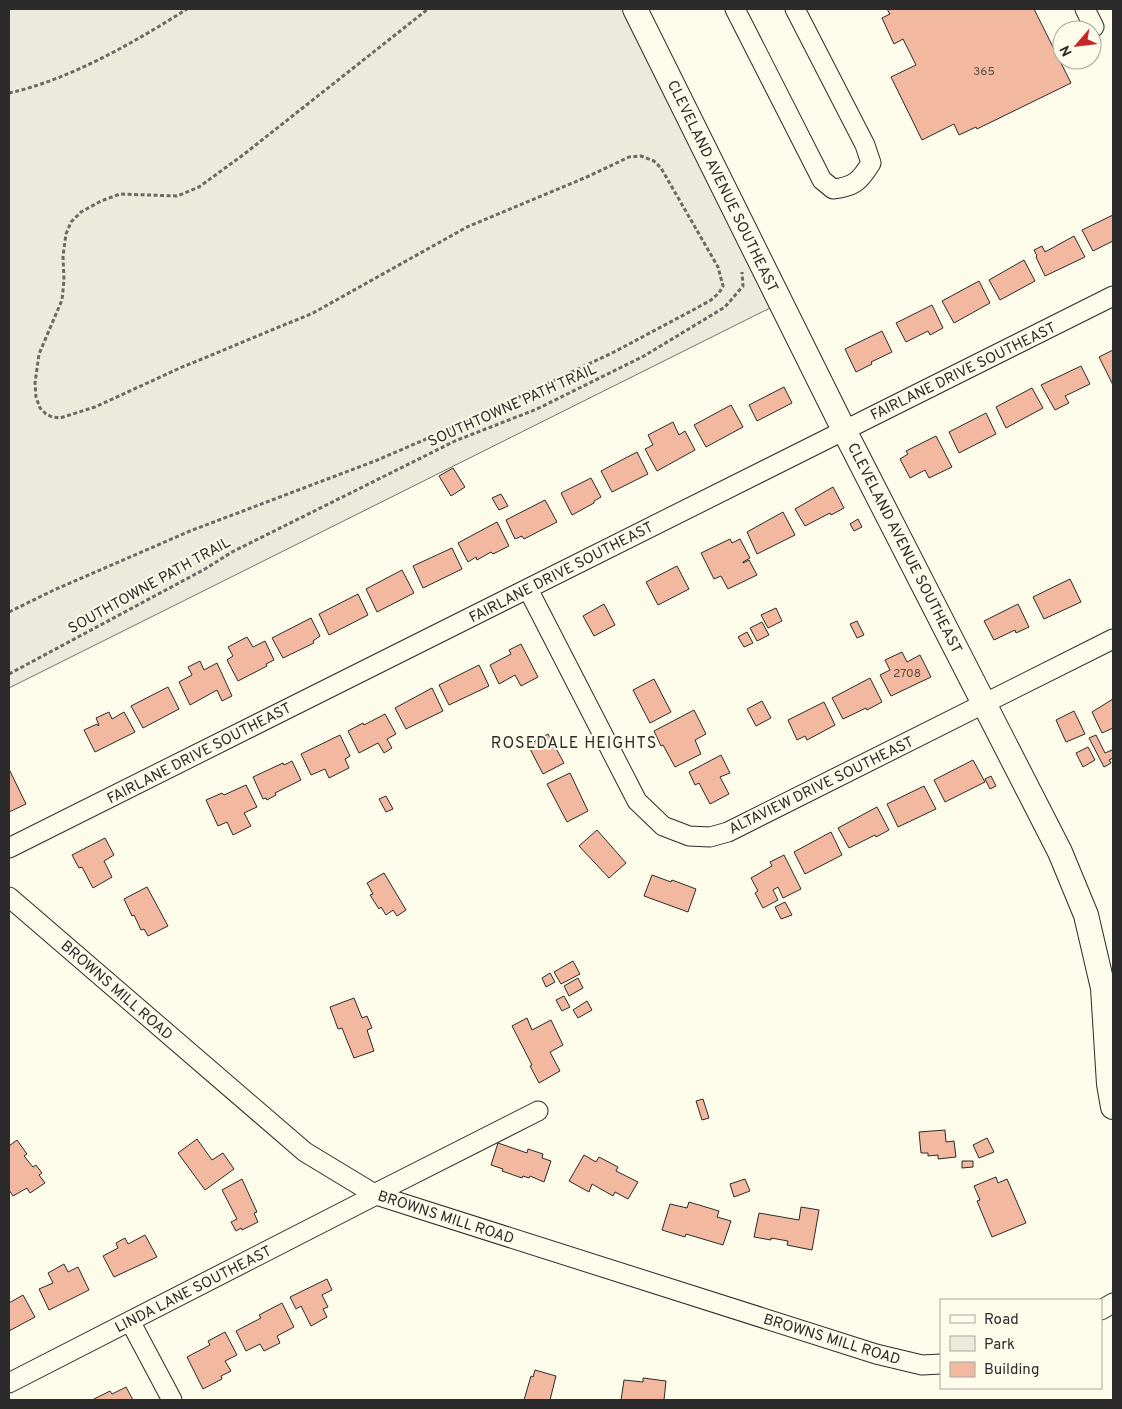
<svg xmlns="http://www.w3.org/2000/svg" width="1122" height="1409" viewBox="0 0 1122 1409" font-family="Overpass,sans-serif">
  <rect width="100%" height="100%" fill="#fdfbea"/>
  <path fill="#ecebdb" stroke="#74746e" d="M9,9H642L772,307L9,688Z"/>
  <path fill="#f2b8a0" stroke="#2b2b2b" d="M887,9H1034L1071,83L977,129L976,127L959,135L954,124L922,140L891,77L916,65L903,39L894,44L882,18L890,14Z
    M1113,215V241L1093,251L1082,230Z
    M1074,236L1085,257L1045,276L1036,257L1037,256L1034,250L1042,246L1045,252Z
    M1024,260L1035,281L1000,300L989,280Z
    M979,281L990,303L954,323L942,301Z
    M932,305L943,328L930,335L928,331L906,342L896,323Z
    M882,331L892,352L871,362L872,364L856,372L845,349Z
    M1113,350V385L1099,357Z
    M1081,366L1090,384L1065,396L1069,403L1055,410L1041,385Z
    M784,387L792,403L757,421L749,405Z
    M1032,388L1043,408L1006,428L996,407Z
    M731,405L743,427L706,447L694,425Z
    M986,413L996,434L959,453L949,432Z
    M673,422L679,435L685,431L695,450L657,471L645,449L653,445L648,435Z
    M936,436L952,467L929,478L925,470L910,478L900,459L908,454L906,451Z
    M637,452L648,474L612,492L601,471Z
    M453,468L465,487L451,496L439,476Z
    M591,478L601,497L594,501V503L572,515L561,493Z
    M833,487L844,508L831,515L830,513L805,526L795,509Z
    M501,494L508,506L499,510L492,498Z
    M545,500L557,522L524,539L522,536L515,539L506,520Z
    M783,512L795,535L757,554L747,532Z
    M858,519L862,527L854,531L850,524Z
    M497,522L509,546L493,554L491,552L477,560L476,557L468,562L458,543Z
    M730,539L732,543L740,539L750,558L743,562V563L749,560L757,575L728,589L721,576L714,579L701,553Z
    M452,548L462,569L423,588L413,566Z
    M677,566L689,589L658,605L646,582Z
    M402,570L414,593L377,612L366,589Z
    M1070,579L1081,602L1044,619L1033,597Z
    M358,594L368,615L329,635L319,614Z
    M604,604L615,625L594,636L583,616Z
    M1018,604L1029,627L1016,633L1015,630L994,640L984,621Z
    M776,608L782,621L768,628L761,615Z
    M311,618L320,636L313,641L314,643L283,658L272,638Z
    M857,621L864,635L857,638L850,624Z
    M762,622L769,635L757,641L750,628Z
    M747,632L753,643L744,647L738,637Z
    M247,637L253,647L265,641L274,660L266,664L267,666L238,681L227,660L233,656L228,647Z
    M521,644L538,677L521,686L515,675L499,684L490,665L511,654L509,650Z
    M902,652L907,662L920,655L931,677L891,696L880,675L890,670L885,660Z
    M200,661L204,670L217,663L232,696L222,701L217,690L190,705L179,682L192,675L188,667Z
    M479,665L489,686L449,705L439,685Z
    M870,678L882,702L867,710L866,708L843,719L832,698Z
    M654,679L671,712L650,723L633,690Z
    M168,687L179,709L143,728L131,706Z
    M432,688L443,711L406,729L395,708Z
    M1113,699V728L1102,733L1092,712Z
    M762,701L771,718L756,726L747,709Z
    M824,702L835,725L807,740L805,736L797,740L788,720Z
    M694,710L706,734L695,740L701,754L675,767L663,745L661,746L654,731Z
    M1074,711L1085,734L1066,742L1056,720Z
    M109,712L112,719L124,712L135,732L95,752L84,730L97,724L98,726L99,725L96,718Z
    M385,714L396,734L387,739L392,748L384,753L378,743L359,753L348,731L363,723L364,725Z
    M548,734L564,763L543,774L528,745Z
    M340,735L350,756L345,759L349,768L329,778L325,769L311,775L301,754Z
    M1096,735L1105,753L1112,750L1113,753V758L1109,760L1111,763L1104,767L1089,738Z
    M1088,747L1095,760L1083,767L1076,753Z
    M721,755L730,773L720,777L729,794L710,804L699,783L695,785L689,772Z
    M973,760L985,782L945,802L934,780Z
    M292,761L301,780L275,793L276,795L267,800L266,798L263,799L253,777L283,763L284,765Z
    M9,769L26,804L9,812Z
    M570,773L588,811L567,822L547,784Z
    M991,776L996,786L990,789L985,779Z
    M246,785L257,807L244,813L251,826L233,835L227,822L218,826L206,800L222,793L224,795Z
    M924,786L936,809L898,827L887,804Z
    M386,796L393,809L386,812L379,799Z
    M877,807L889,830L876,837L875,835L849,848L838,828Z
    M597,830L626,863L609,878L579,846Z
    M831,832L842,855L805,874L794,852Z
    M105,838L114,855L104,861L112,877L93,888L82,867L79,868L72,855Z
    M784,855L801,889L783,898L778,887L773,890L778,900L763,908L755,893L758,891L751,878L772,866L770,862Z
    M384,873L406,910L397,916L393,910L386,915L381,907L379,909L370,895L373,894L367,883Z
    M652,875L671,882L672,880L696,889L688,912L644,896Z
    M147,887L168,926L148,936L144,929L141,930L134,915L132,916L124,899Z
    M785,902L792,915L781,919L775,907Z
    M573,961L580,974L561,984L554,972Z
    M550,973L555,982L546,987L542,978Z
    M578,978L583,988L569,996L564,986Z
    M564,996L570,1007L562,1011L556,1000Z
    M354,998L362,1018L367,1016L372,1028L367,1030L374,1051L354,1058L342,1028L338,1029L330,1007Z
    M587,1001L592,1010L578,1018L573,1010Z
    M527,1018L532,1030L551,1020L563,1045L550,1052L560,1071L539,1083L530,1066L532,1065L512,1026Z
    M703,1099L709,1118L702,1120L696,1101Z
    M945,1130L946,1142L954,1141L956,1157L938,1159V1155L928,1156V1153H921L919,1132Z
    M987,1138L994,1152L979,1158L973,1145Z
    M197,1139L212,1160L223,1153L234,1169L205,1190L178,1153Z
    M17,1140L27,1154L24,1156L33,1167L36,1165L42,1173L39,1175L45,1183L30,1193L27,1188L13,1196L9,1190V1146Z
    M498,1143L527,1153L528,1149L543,1154L542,1158L551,1161L544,1182L530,1176L529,1178L523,1176L522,1178L502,1171L503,1169L491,1165Z
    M584,1155L596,1162L599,1157L618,1167L616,1171L638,1182L628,1199L615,1192L613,1196L592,1184L589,1192L569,1181Z
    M962,1161H973V1167L962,1168Z
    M996,1177L998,1183L1007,1179L1026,1223L992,1237L977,1201L980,1200L974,1186Z
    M242,1179L257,1212L254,1213L258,1222L242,1230L241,1228L236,1231L231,1222L237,1219L222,1190Z
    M745,1179L750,1191L734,1197L730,1184Z
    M689,1202L719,1211L717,1217L731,1221L723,1245L686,1234L685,1237L662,1230L670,1204L687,1208Z
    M801,1207L819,1210L812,1250L787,1245L788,1241L771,1238V1240L754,1237L759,1213L799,1220Z
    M145,1235L157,1257L114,1277L103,1256L118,1248L116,1243L125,1238L128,1244Z
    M64,1264L68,1272L78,1267L89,1290L49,1310L39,1289L53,1283L48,1273Z
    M327,1279L332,1290L322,1295L328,1307L323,1309L327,1317L311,1326L301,1306L296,1309L290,1297Z
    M23,1295L35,1317L9,1331V1303Z
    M282,1303L294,1327L277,1336L280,1343L264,1351L260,1344L246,1351L236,1331L261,1318L259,1315Z
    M225,1332L237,1355L225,1361L231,1371L221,1376L222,1379L203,1389L187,1357L210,1345L208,1341Z
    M535,1370L556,1376L550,1400H524L531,1376L533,1377Z
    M643,1378L666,1381L664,1400H621L624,1380L643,1382Z
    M126,1387L133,1400H92L110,1391L112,1394Z"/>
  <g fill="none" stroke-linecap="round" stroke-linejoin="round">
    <g stroke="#2b2b2b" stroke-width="21">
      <path id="minor" d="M735,9L822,180L833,189C854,187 860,181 871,163L865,145L795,9
        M1085,9L1094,27
        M528,589L637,801L663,826L689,836L710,837L728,832L1113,639
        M9,848L1113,296
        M9,897L305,1152L376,1195L876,1354L922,1365L941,1364
        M374,1194L538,1111
        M1101,1310L1113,1303
        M130,1321L172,1400
        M9,1383L376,1195"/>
    </g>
    <g stroke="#2b2b2b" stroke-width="26">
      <path id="major" d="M635,9L844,430L1060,852L1086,915L1103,988L1109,1084L1113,1107"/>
    </g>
    <path stroke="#6a6964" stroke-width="3" stroke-dasharray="4 2.5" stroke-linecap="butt" d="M9,93C69,80 135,42 187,9
      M9,612L54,590L190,531L375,461L468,421L614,352L693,310L711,300L719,293L723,286L718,267L661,168L654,161L641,156L629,157L589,176L467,227L313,313L180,368L95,407L60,418L52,417L46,414L40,408L36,397L35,383L39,354L62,300L64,280L63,256L66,234L71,222L81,212L101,201L120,194L177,196L199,187L243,155L428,9
      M9,674L205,569L232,552L455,441L537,409L644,356L725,307L743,286L742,272"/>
    <use href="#minor" stroke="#fdfbea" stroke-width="19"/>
    <use href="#major" stroke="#fdfbea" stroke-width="24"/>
  </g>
  <g text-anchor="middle" stroke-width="4" stroke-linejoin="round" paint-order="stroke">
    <g font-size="12" fill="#5d4e48">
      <text x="984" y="75">365</text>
      <text x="907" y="677">2708</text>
    </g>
    <g font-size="15" fill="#2b2b2b" stroke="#fdfbea">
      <text transform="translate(723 186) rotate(64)" y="5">CLEVELAND AVENUE SOUTHEAST</text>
      <text transform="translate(963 371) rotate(-26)" y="5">FAIRLANE DRIVE SOUTHEAST</text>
      <text transform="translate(512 405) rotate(-24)" y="5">SOUTHTOWNE PATH TRAIL</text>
      <text transform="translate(905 548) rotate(63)" y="5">CLEVELAND AVENUE SOUTHEAST</text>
      <text transform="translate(561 572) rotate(-27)" y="5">FAIRLANE DRIVE SOUTHEAST</text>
      <text transform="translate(149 585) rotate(-29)" y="5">SOUTHTOWNE PATH TRAIL</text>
      <text transform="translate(199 753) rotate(-27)" y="5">FAIRLANE DRIVE SOUTHEAST</text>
      <text transform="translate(821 785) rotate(-26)" y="5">ALTAVIEW DRIVE SOUTHEAST</text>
      <text transform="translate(117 990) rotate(41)" y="5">BROWNS MILL ROAD</text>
      <text transform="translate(446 1217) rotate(18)" y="5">BROWNS MILL ROAD</text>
      <text transform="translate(193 1289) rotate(-27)" y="5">LINDA LANE SOUTHEAST</text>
      <text transform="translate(832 1339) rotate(17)" y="5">BROWNS MILL ROAD</text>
    </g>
    <g font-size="16" letter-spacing="1" fill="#2b2b2b" stroke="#fdfbea">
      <text x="574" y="748">ROSEDALE HEIGHTS</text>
    </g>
  </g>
  <rect width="1122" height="1409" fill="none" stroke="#2b2b2b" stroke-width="20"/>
  <rect x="940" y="1299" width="162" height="90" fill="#fdfbea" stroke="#a9a89e"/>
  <rect x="950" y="1315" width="25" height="8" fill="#fdfbea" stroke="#a9a89e"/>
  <text x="984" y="1324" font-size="15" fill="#2b2b2b">Road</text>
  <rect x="950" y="1336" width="25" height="15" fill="#ecebdb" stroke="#a9a89e"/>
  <text x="984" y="1349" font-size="15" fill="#2b2b2b">Park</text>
  <rect x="950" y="1362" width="25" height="15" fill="#f2b8a0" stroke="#a9a89e"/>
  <text x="984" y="1374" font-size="15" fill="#2b2b2b">Building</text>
  <g transform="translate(1077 45) rotate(242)"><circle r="24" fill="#fdfbea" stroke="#a9a89e"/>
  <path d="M0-4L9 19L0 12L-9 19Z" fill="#c62828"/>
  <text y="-8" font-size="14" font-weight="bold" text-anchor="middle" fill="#2b2b2b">N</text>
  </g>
</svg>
